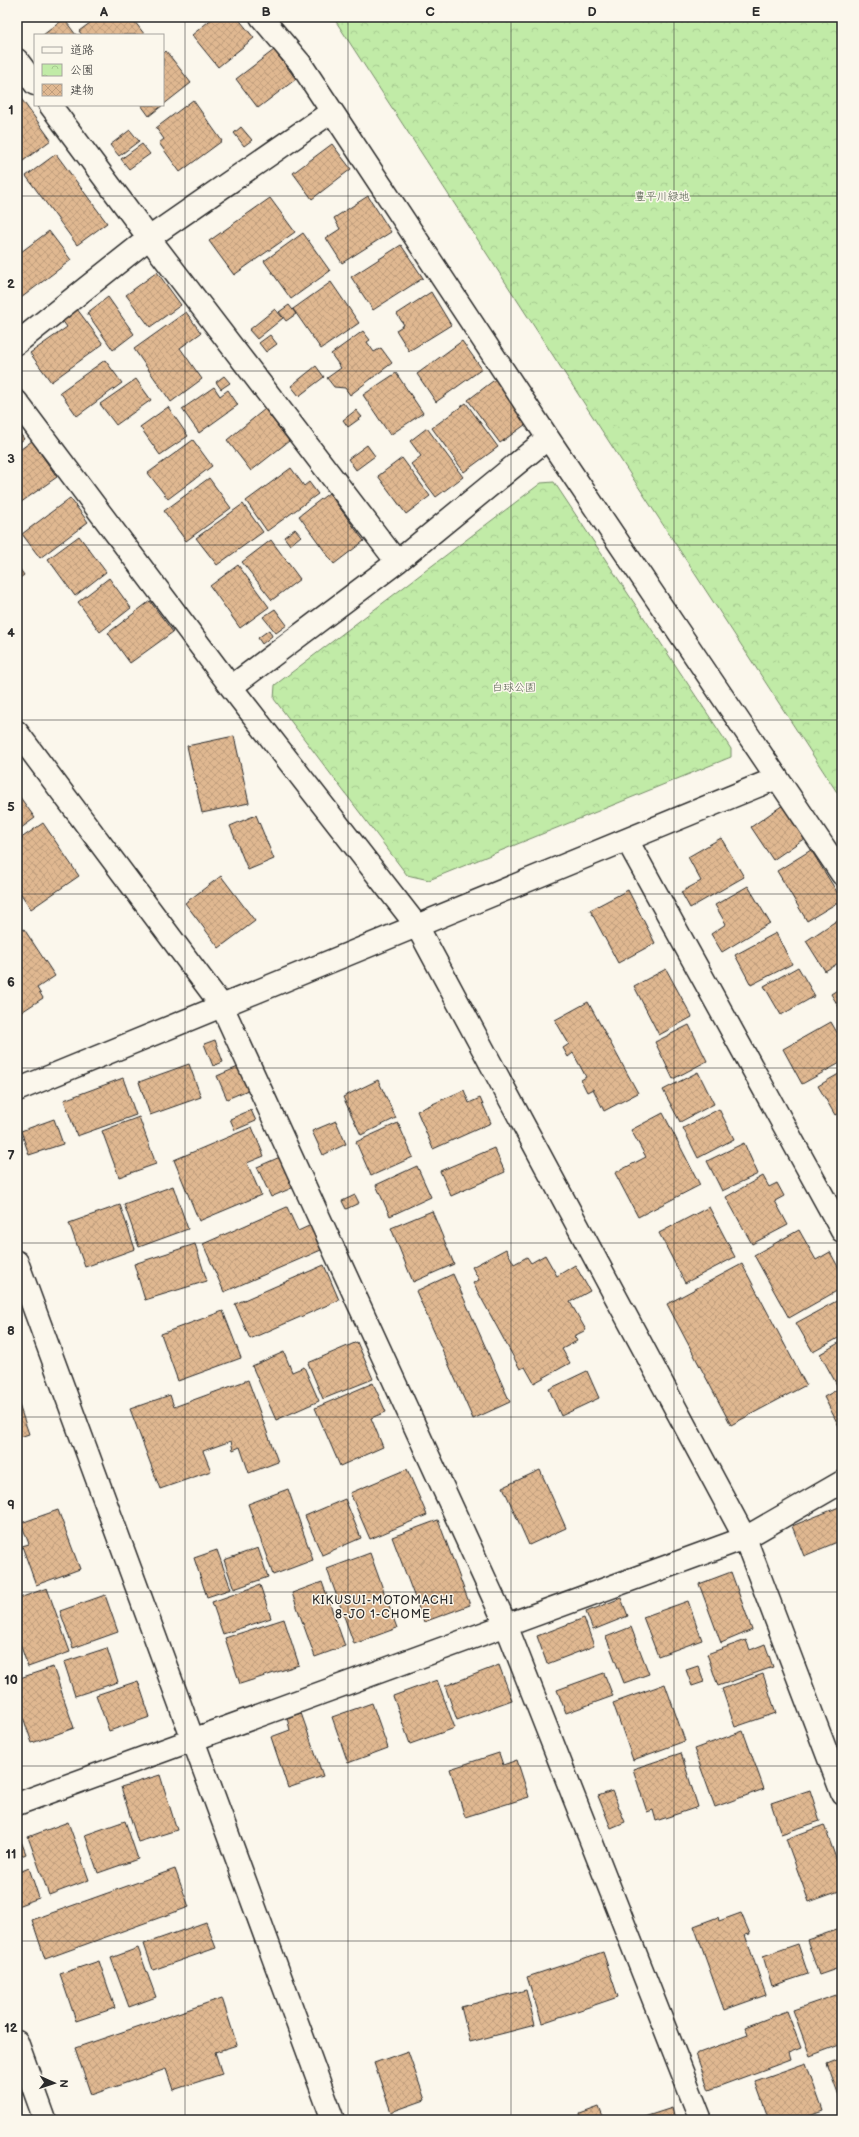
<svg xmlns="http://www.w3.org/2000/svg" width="859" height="2137" viewBox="0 0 859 2137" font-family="'Balsamiq Sans','Klee One',sans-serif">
  <defs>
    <pattern id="park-crowns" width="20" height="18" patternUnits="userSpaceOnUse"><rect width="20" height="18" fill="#c1eba7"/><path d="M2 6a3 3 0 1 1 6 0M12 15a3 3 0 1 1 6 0" fill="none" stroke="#a6ca90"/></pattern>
    <pattern id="building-cross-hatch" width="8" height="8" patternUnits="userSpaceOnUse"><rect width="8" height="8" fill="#e0b891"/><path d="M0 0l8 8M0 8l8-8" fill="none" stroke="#c09e7d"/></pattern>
  </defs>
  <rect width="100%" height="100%" fill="#fbf7ec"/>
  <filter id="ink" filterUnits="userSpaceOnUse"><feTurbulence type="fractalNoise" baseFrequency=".025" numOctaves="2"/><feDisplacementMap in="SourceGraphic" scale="8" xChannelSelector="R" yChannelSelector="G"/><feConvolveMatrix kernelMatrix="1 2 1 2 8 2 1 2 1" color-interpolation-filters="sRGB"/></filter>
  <g filter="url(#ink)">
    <path fill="url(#park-crowns)" stroke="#768b69" d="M333,17H842V800Z
      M554,482L731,749V757L429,880L407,875L274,699L275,685L541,483Z"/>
    <path fill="url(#building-cross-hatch)" stroke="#2b2b2b" d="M98,17H131L145,35H82L79,31Z
      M214,17H237L254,38L218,67L192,35Z
      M64,19L76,35H43Z
      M274,50L296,79L258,108L236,79Z
      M166,51L191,83L163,105V54Z
      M17,93L51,140L19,164L17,162Z
      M193,100L222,141L180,172L159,143L164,139L156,128Z
      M141,105H163L149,116Z
      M241,127L252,140L244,146L234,133Z
      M130,130L139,141L119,156L110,145Z
      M142,144L150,154L129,169L121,159Z
      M332,144L351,169L312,199L293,173Z
      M56,154L107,223L77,245L26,176Z
      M368,196L391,232L342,263L326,238L340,229L334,218Z
      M270,198L295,232L234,275L209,241Z
      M49,231L71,260L17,301V255Z
      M303,233L330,271L291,299L264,261Z
      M401,245L423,278L373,310L351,277Z
      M157,272L181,305L150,327L126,295Z
      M331,282L359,323L321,349L293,309Z
      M431,292L451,325L409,351L396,330L404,325L397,314Z
      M108,297L134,334L113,350L87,313Z
      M289,305L296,314L286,321L279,312Z
      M77,309L103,344L51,382L30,353L67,327L62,320Z
      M275,309L283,318L257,339L249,330Z
      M186,312L201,333L180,348L202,379L171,402L134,349Z
      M363,331L370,340L367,342L374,352L381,348L392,363L350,395L345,388L334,387L327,378L341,368L331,354Z
      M270,335L277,344L266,352L259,343Z
      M462,341L482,369L436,402L417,374Z
      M105,360L122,383L77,416L60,392Z
      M316,366L324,377L299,396L291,386Z
      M396,373L423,413L390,435L363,395Z
      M224,376L230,383L221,389L216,382Z
      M497,378L529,422L500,443L468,400Z
      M136,379L151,400L116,425L100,404Z
      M214,387L220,396L228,390L238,405L199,433L182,409Z
      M466,403L498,447L464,472L432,428Z
      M168,407L188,436L160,455L140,427Z
      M265,409L289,441L251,471L227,440Z
      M356,410L362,417L348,427L343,420Z
      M427,428L463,477L436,497L411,464L421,456L410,441Z
      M17,429L24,439L17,444Z
      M193,440L212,466L168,499L148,473Z
      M32,441L57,477L17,505V452Z
      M367,445L375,456L356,470L348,459Z
      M402,458L430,496L406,514L378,476Z
      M291,468L304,486L309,482L318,494L267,531L246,501Z
      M209,478L231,508L186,541L164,511Z
      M329,493L364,541L334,564L299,516Z
      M70,498L88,522L40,558L22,534Z
      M243,504L263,532L217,565L196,538Z
      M295,529L301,536L290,545L284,537Z
      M79,536L106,572L75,596L48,559Z
      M271,540L300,579L272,600L242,562Z
      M17,565L24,575L17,580Z
      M238,565L269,607L240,628L210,586Z
      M109,578L131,608L100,632L78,602Z
      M150,601L173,632L130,663L108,633Z
      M275,609L287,625L276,633L263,617Z
      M269,630L272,636L262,644L258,638Z
      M234,736L249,803L202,813L187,746Z
      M17,793L35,818L17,831Z
      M783,805L805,838L773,860L751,827Z
      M256,815L274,859L248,870L230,826Z
      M43,823L79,876L31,909L17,888V841Z
      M721,838L744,877L690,908L681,892L701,881L688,857Z
      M811,850L842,900L807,921L777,871Z
      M221,876L255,921L219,948L185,903Z
      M748,886L770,923L722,952L711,934L726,924L715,905Z
      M628,890L655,943L618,963L590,910Z
      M842,917V961L825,971L806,941Z
      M24,929L55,976L37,988L43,998L17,1015V933Z
      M776,933L792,964L751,985L735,955Z
      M798,967L815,996L781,1015L764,986Z
      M666,969L692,1017L659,1035L634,986Z
      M842,987V1012L831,994Z
      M588,1002L638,1093L604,1111L593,1089L587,1092L581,1080L586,1077L573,1053L568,1057L563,1048L569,1044L555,1020Z
      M831,1022L842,1041V1062L802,1084L783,1049Z
      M689,1025L707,1061L673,1079L655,1042Z
      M215,1040L223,1062L213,1066L204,1044Z
      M189,1064L201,1097L150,1115L139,1082Z
      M238,1067L248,1090L227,1099L217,1076Z
      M698,1072L714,1104L680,1122L663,1090Z
      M842,1072V1111L835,1115L818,1086Z
      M123,1078L136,1115L77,1136L64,1100Z
      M378,1080L396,1118L361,1135L343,1097Z
      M464,1090L469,1103L480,1098L491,1123L433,1149L417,1111Z
      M719,1109L734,1139L698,1158L683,1128Z
      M251,1110L256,1121L235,1130L230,1119Z
      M663,1113L700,1185L638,1217L615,1173L646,1157L631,1130Z
      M139,1117L156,1164L119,1177L102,1131Z
      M54,1119L63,1144L29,1155L21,1131Z
      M336,1121L346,1144L323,1155L312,1131Z
      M398,1123L413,1157L371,1176L356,1142Z
      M252,1127L264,1156L247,1163L261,1195L199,1221L174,1160Z
      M744,1143L758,1174L722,1191L707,1161Z
      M494,1148L505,1172L451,1196L440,1171Z
      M280,1157L294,1187L271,1197L257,1167Z
      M417,1166L431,1197L390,1216L376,1185Z
      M763,1176L769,1187L777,1183L784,1196L775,1201L788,1225L752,1244L726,1197Z
      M173,1186L188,1229L139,1247L124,1204Z
      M355,1195L359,1203L346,1209L342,1201Z
      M120,1205L135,1249L85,1267L69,1223Z
      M287,1207L298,1231L311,1225L321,1250L224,1292L203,1244Z
      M709,1207L735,1257L685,1283L659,1233Z
      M432,1211L454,1264L413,1282L391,1228Z
      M799,1230L816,1260L830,1252L842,1274V1288L789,1318L754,1255Z
      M195,1244L207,1281L145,1300L134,1264Z
      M506,1249L514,1264L527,1257L531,1263L545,1255L557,1276L575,1265L590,1291L570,1302L586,1330L574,1336L577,1341L562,1349L570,1363L534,1383L525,1367L520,1369L473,1283L479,1280L472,1267Z
      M742,1264L806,1385L731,1425L667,1304Z
      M324,1265L339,1300L250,1339L235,1304Z
      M453,1274L510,1402L473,1419L416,1291Z
      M842,1298V1336L813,1352L796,1323Z
      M223,1311L241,1358L178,1381L161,1334Z
      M842,1341V1382L837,1385L820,1354Z
      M357,1342L373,1379L323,1399L308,1363Z
      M284,1352L292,1372L304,1367L319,1401L276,1420L252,1366Z
      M587,1371L599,1398L561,1416L549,1389Z
      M248,1380L278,1462L249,1473L240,1447L233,1450L231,1441L203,1451L211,1471L160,1489L130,1409L170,1395L174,1407Z
      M373,1383L386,1412L371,1418L383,1447L340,1466L315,1408Z
      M842,1387V1432L824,1397Z
      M17,1399L29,1434L17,1438Z
      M407,1469L427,1515L370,1539L350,1493Z
      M540,1470L566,1528L529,1545L503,1487Z
      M288,1489L313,1560L273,1575L248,1504Z
      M345,1499L361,1538L322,1555L305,1516Z
      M839,1507L842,1516V1540L804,1556L792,1526Z
      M58,1510L80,1569L36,1585L22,1546L29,1544L21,1523Z
      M438,1520L470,1605L424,1622L392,1537Z
      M258,1548L268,1577L234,1589L224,1560Z
      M217,1550L231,1589L207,1597L194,1558Z
      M370,1553L397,1628L354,1644L327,1569Z
      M731,1572L752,1630L721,1643L699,1584Z
      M322,1582L345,1646L315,1657L292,1593Z
      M260,1585L271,1618L223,1634L212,1602Z
      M47,1588L70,1652L28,1667L17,1635V1599Z
      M105,1595L118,1632L73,1648L60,1611Z
      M621,1598L628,1616L593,1630L586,1612Z
      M688,1601L702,1640L658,1656L643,1617Z
      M584,1618L594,1646L547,1664L537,1636Z
      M284,1619L299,1665L240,1684L225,1638Z
      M631,1627L649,1674L624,1683L606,1637Z
      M746,1640L750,1650L765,1644L773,1667L718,1686L707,1654Z
      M107,1648L118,1682L75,1696L64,1662Z
      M499,1665L512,1700L457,1720L445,1686Z
      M698,1666L704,1682L692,1686L686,1670Z
      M53,1667L74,1728L32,1743L17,1700V1679Z
      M604,1673L613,1696L566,1713L557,1690Z
      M763,1674L776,1713L735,1727L722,1689Z
      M437,1680L455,1728L410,1744L393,1696Z
      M138,1681L150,1717L109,1731L96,1695Z
      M665,1684L685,1741L633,1760L613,1703Z
      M372,1703L388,1748L348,1763L332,1717Z
      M301,1713L323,1776L288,1788L271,1737L290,1730L287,1718Z
      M743,1731L764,1789L715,1807L694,1749Z
      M499,1753L503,1765L517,1760L529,1797L465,1817L450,1769Z
      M681,1753L698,1807L656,1821L653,1810L647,1812L633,1769Z
      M160,1775L177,1830L138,1842L121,1787Z
      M810,1790L820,1821L781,1834L771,1803Z
      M612,1791L625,1822L611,1828L598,1796Z
      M125,1821L138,1859L98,1873L85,1835Z
      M68,1822L89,1880L49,1895L28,1837Z
      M824,1825L842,1875V1890L809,1902L786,1839Z
      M17,1831L26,1854L17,1858Z
      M29,1868L39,1898L17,1906V1873Z
      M175,1869L189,1907L45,1959L32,1920Z
      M741,1913L750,1934L745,1935L766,1995L724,2010L694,1926L718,1917L719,1921Z
      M206,1922L216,1948L153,1970L144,1944Z
      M842,1928V1967L819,1975L807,1940Z
      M798,1944L808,1974L772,1986L763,1956Z
      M138,1948L156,1997L129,2007L111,1958Z
      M603,1952L618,1997L542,2023L527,1977Z
      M99,1961L115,2008L76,2021L60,1974Z
      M526,1990L535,2025L470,2042L461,2007Z
      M842,1993V2044L810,2056L793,2010Z
      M222,1998L237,2045L215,2052L222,2074L173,2090L166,2069L91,2095L75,2048Z
      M787,2011L801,2048L788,2053L790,2060L709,2090L696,2054L748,2035L745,2027Z
      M408,2051L425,2100L391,2112L374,2063Z
      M842,2058V2105L827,2064Z
      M806,2063L823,2111L798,2120H769L755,2081Z
      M599,2107L604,2120H582L580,2114Z
      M672,2108L675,2120H635Z"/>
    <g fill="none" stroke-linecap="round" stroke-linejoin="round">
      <g stroke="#2b2b2b" stroke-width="25">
        <path id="minor" d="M261,17L300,63L548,438L842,874
          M17,60L35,84
          M50,105L149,238L397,562
          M17,343L149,238L331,112
          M17,402L231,687L417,926L745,1538L842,1793
          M231,687L397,562L548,438
          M17,732L222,1006L506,1625L701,2120
          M627,840L842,1231
          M17,1090L777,778
          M17,1262L333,2120
          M17,1804L745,1538L842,1482
          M17,2042L45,2120"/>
      </g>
      <use href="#minor" stroke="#fbf7ec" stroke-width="22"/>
    </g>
  </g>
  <path fill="none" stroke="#2b2b2b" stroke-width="1" stroke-opacity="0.55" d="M185,17V2120M348,17V2120M511,17V2120M674,17V2120M17,196H842M17,371H842M17,545H842M17,720H842M17,894H842M17,1068H842M17,1243H842M17,1417H842M17,1592H842M17,1766H842M17,1941H842"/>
  <g text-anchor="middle" stroke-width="3" stroke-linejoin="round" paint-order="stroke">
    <g font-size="11" fill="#505b4a" stroke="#fbf7ec">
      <text x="662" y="200">豊平川緑地</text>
      <text x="514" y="691">白球公園</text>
    </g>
    <g font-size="12" letter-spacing="1" fill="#2b2b2b" stroke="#fbf7ec">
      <text x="383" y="1604">KIKUSUI-MOTOMACHI<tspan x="383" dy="14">8-JO 1-CHOME</tspan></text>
    </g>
  </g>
  <rect width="859" height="2137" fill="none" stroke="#fbf7ec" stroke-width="44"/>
  <rect x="34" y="34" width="130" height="72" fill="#fbf7ec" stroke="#a8a59f"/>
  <rect x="42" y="47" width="20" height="6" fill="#fbf7ec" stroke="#a8a59f"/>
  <text x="70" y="54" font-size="12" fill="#2b2b2b">道路</text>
  <rect x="42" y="64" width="20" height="12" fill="url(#park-crowns)" stroke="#a8a59f"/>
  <text x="70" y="74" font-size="12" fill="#2b2b2b">公園</text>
  <rect x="42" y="84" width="20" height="12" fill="url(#building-cross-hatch)" stroke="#a8a59f"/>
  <text x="70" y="94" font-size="12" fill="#2b2b2b">建物</text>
  <g transform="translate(54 2083) rotate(93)" stroke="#fbf7ec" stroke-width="3" paint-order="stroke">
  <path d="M0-3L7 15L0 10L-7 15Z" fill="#2b2b2b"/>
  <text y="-6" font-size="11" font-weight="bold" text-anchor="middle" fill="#2b2b2b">N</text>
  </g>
  <rect x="22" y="22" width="815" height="2093" fill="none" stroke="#2b2b2b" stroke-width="1.5"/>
  <g font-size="13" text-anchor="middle" font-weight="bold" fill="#2b2b2b">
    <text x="104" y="16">A</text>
    <text x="266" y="16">B</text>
    <text x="430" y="16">C</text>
    <text x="592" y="16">D</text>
    <text x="756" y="16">E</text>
    <text x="11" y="114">1</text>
    <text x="11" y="288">2</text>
    <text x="11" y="463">3</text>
    <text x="11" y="637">4</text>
    <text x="11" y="811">5</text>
    <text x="11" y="986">6</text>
    <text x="11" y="1160">7</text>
    <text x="11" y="1335">8</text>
    <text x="11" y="1509">9</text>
    <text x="11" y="1684">10</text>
    <text x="11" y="1858">11</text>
    <text x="11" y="2032">12</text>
  </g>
</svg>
